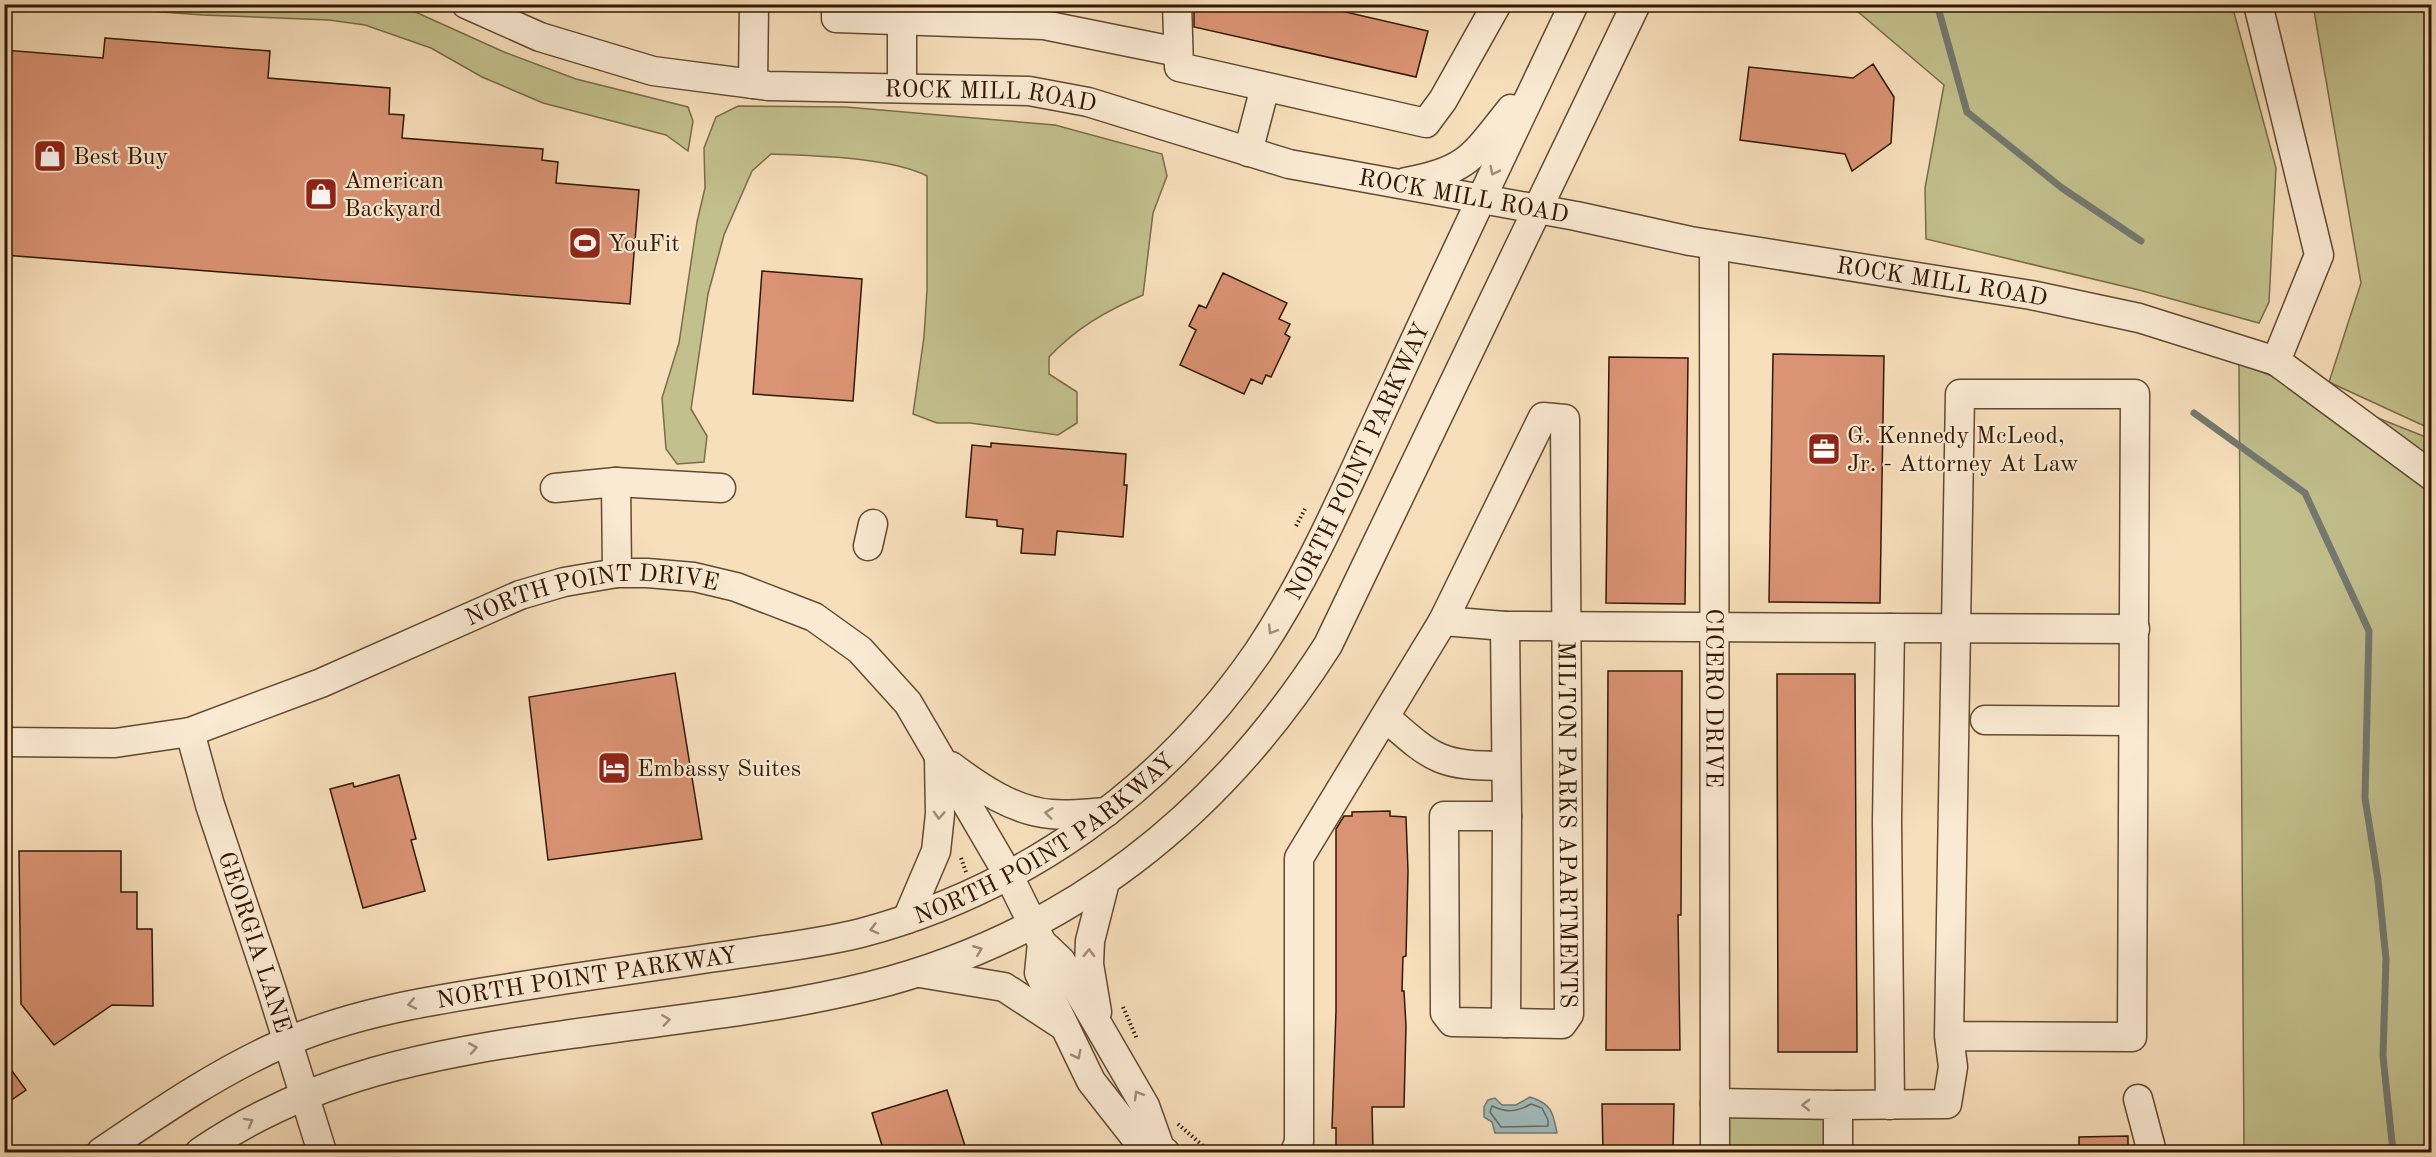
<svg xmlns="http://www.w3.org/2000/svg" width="2436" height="1157" viewBox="0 0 2436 1157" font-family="'Old Standard TT',serif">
  <rect width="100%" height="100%" fill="#f7dfbb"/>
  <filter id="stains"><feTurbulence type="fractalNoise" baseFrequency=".00333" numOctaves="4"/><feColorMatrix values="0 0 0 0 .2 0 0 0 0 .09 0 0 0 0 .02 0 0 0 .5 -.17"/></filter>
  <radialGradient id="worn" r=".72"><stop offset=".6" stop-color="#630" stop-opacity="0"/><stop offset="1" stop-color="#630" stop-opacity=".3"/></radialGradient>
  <path fill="#c2c08d" stroke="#7a6c48" stroke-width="1.5" d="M65,5H400L504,52L576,79L688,107L693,121L688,151L666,135L543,103L482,77L431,48L365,25L329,20L203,15Z
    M1850,5H2232L2276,168L2269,302L2259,323L2139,290L1926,239L1925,188L1944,85Z
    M2313,5H2431V429L2329,382L2361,283Z
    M738,106L846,107L1055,125L1162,154L1167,176L1153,213L1143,295C1106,311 1076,328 1049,357V374L1077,392V423L1058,435L970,423H937L913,414L924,337L927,290V176C889,157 815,156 771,154L752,171L724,235L708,294L691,409L707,436L704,462L677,464L666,449L662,398L679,343L697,222L705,188L704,148L716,117Z
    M2239,363L2431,439V1152H2244Z
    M1826,1113V1152H1724V1114Z"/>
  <path fill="#a1baba" stroke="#747970" stroke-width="1.5" d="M1530,1097C1552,1104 1553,1112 1557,1133H1495L1492,1122L1484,1117V1107L1488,1100L1495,1098L1502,1105H1516Z"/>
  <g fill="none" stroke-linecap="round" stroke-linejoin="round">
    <path stroke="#69695e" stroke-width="1.5" d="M1531,1104L1542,1108L1548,1120V1126L1501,1127L1490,1112L1492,1106C1507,1113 1516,1112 1531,1104Z"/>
    <path stroke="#747970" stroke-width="7" d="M1937,4L1967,112L2062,188L2141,241
      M2194,413L2305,493L2369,631L2365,798L2378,880L2386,959L2383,1056L2393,1152"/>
  </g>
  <path fill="#da9374" stroke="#311802" stroke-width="1.5" d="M1194,4H1311L1428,31L1416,77L1194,27Z
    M105,38L270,51L268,78L390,88L389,114L404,115L402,138L543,149L542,160L558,162L556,183L639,190L630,304L4,255V50L103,58Z
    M1873,64L1894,97L1891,143L1852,171L1845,154L1740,140L1749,67L1853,78Z
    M762,271L862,279L853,401L753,394Z
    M1223,273L1287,303L1279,319L1290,324L1285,334L1290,337L1271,377L1266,375L1262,384L1251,379L1244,394L1180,365L1196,330L1189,326L1199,305L1206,308Z
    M1773,354L1884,356L1880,603L1769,602Z
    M1609,357L1688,358L1685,604L1606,603Z
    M991,443L1126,454L1124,485H1127L1123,537L1057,531L1055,555L1021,553L1023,529L997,526V520L966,517L972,445L991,447Z
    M1608,671H1682L1681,915H1678L1680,1050H1606Z
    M675,673L702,839L548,860L529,697Z
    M1777,674H1855L1857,1052H1778Z
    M399,775L416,839L411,840L425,891L363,908L330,789L353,783L354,787Z
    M1390,811V816L1406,817L1408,871L1406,956L1403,957L1402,991H1404L1406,1026L1404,1107H1372L1373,1152H1336V1128H1332L1336,1011V829L1344,816H1352V812Z
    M19,851H121V892H137V929H152L153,1006L112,1005L54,1045L21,1004Z
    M4,1060L26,1090L4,1105Z
    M947,1090L967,1152H884L872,1113Z
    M1602,1104H1674L1673,1152H1603Z
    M2128,1136V1152H2079V1137Z"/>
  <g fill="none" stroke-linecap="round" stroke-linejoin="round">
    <g stroke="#624a30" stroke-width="31">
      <g id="minor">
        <path id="s1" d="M466,4L540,37L653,71L768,86L1029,91L1088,102L1289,164L1576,216L1690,241L2031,295L2139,318L2276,361L2432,476"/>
        <path d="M836,4V18L1044,25L1178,52"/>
        <path d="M902,4V87"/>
        <path d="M1177,4L1179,67L1426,123L1443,100L1497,4"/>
        <path d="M2258,4L2319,255L2276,361"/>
        <path d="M753,84L754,4"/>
        <path d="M1248,152L1265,87"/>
        <path d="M1406,182C1468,171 1473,156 1511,109"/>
        <path id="s2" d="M1714,245L1715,1152"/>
        <path d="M616,482L617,573"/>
        <path d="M555,488L616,482L721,488"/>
        <path d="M868,546L873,524"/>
        <path d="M1443,621L1505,626L1890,628L1887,821L1890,1105"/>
        <path d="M1890,628L2135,629"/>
        <path d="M1385,717C1434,760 1440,766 1506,766"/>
        <path d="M1985,720L2133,721"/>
        <path id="s3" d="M190,732L210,805L271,988L322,1152"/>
        <path id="s4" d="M4,742L115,743L190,732L321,683L520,595L564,582L617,573H647L694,577L736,587L814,617L860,650L908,703L1009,876L1042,943L1061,961L1145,1106L1160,1148"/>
        <path d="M951,766C980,788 1014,811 1051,814C1069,816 1089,813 1107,812"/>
        <path d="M907,919L936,851L940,814L939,758"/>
        <path d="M1042,943L1039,973L1091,1081L1134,1136L1165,1152"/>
        <path d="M920,973L1004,987L1062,1025"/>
        <path d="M1097,1012L1089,964L1090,941L1105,882"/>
        <path d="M1506,1023L1507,816"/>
        <path d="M2138,1099L2152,1152"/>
        <path d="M1715,1103L1838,1105V1152"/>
        <path d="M1838,1105L1947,1104L1953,1067L1949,1036L1960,394H2135L2132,1037L1949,1036"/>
        <path id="s5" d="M101,1152C160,1112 218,1072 284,1043C355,1012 433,1000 510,988C590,975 670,964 751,952C787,947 825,942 861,933C1023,890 1163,790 1258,652C1314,568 1353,472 1396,381C1454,255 1514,130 1574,4"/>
        <path d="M200,1152C312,1075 432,1054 564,1035C665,1020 770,1011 870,986C1068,936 1219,816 1328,645L1636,4"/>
        <path id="s6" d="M1295,1152L1299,1142V858L1443,621L1543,417L1565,419L1569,1014L1562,1024L1452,1022L1445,1013L1444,816H1507L1505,626"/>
      </g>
    </g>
    <path stroke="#311802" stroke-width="4" stroke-dasharray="1.5 3" stroke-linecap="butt" d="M1296,526L1305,509
      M961,858L966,872
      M1123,1007L1137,1039
      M1178,1124L1210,1152"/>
    <use href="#minor" stroke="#faead3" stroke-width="28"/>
  </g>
  <defs><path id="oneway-chevron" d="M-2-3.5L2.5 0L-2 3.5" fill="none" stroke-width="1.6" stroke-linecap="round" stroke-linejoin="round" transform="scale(1.5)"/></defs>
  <g stroke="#a08c75">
    <use href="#oneway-chevron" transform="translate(1494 171) rotate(116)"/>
    <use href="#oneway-chevron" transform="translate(1272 630) rotate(122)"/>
    <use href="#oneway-chevron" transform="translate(1049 813) rotate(-173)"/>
    <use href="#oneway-chevron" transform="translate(939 815) rotate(93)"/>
    <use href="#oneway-chevron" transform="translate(874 929) rotate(165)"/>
    <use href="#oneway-chevron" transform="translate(978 950) rotate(-22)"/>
    <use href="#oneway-chevron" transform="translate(1089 953) rotate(-89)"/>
    <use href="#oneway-chevron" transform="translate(412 1004) rotate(169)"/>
    <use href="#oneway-chevron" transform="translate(666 1020) rotate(-8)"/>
    <use href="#oneway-chevron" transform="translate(473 1048) rotate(-10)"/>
    <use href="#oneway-chevron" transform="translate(1077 1055) rotate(63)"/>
    <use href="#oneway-chevron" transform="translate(1138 1095) rotate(-121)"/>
    <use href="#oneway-chevron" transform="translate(1806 1105) rotate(-179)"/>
    <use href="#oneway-chevron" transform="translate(249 1122) rotate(-29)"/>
  </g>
  <defs>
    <g id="shop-square" transform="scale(1.725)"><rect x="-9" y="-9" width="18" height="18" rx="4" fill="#8f2418" stroke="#faead3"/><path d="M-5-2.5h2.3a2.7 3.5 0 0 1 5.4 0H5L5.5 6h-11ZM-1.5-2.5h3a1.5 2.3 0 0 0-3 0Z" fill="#fff"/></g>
    <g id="stadium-square" transform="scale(1.725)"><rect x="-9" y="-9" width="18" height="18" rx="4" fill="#8f2418" stroke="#faead3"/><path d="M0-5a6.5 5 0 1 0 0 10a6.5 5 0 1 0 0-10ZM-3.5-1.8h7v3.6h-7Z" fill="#fff"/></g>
    <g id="office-square" transform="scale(1.725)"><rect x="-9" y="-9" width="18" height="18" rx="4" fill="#8f2418" stroke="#faead3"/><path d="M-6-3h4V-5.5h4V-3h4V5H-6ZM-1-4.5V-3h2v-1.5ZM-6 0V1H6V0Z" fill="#fff"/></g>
    <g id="hotel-square" transform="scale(1.725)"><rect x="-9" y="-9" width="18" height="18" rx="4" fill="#8f2418" stroke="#faead3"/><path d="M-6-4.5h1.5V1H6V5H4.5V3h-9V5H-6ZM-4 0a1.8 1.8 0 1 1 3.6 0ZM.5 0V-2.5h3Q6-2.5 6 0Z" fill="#fff"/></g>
  </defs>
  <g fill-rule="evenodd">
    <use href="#shop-square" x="50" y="156"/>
    <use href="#shop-square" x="321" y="194"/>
    <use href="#stadium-square" x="585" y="243"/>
    <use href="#office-square" x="1824" y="449"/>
    <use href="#hotel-square" x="614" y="768"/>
  </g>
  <g text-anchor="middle" stroke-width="4.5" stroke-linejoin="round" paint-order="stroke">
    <g font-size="24" fill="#311802" stroke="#faead3">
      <text dy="8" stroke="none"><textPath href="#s1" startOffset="538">ROCK MILL ROAD</textPath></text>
      <text dy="8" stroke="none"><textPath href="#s1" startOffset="1024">ROCK MILL ROAD</textPath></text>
      <text dy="8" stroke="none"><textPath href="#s1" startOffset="1510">ROCK MILL ROAD</textPath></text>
      <text dy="8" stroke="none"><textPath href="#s5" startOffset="1514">NORTH POINT PARKWAY</textPath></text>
      <text dy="8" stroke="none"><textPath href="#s4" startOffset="616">NORTH POINT DRIVE</textPath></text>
      <text dy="8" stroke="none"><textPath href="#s2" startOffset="453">CICERO DRIVE</textPath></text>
      <text dy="8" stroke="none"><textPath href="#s6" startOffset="1227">MILTON PARKS APARTMENTS</textPath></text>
      <text dy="8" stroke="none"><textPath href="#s5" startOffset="1010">NORTH POINT PARKWAY</textPath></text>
      <text dy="8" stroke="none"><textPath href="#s3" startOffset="220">GEORGIA LANE</textPath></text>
      <text dy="8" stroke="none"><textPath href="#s5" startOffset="524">NORTH POINT PARKWAY</textPath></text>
    </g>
    <g font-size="24" fill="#311802" stroke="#faead3" text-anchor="start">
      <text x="73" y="164">Best Buy</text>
      <text x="344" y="188">American<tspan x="344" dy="28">Backyard</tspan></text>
      <text x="608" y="251">YouFit</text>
      <text x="1847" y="443">G. Kennedy McLeod,<tspan x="1847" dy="28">Jr. - Attorney At Law</tspan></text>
      <text x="637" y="776">Embassy Suites</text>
    </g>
  </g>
  <rect width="2436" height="1157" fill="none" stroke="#f7dfbb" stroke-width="24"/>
  <rect x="6" y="6" width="2424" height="1145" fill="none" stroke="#311802" stroke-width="3"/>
  <rect x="12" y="12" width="2412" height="1133" fill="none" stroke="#311802" stroke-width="1.5"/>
  <rect width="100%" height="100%" filter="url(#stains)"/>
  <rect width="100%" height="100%" fill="url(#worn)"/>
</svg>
